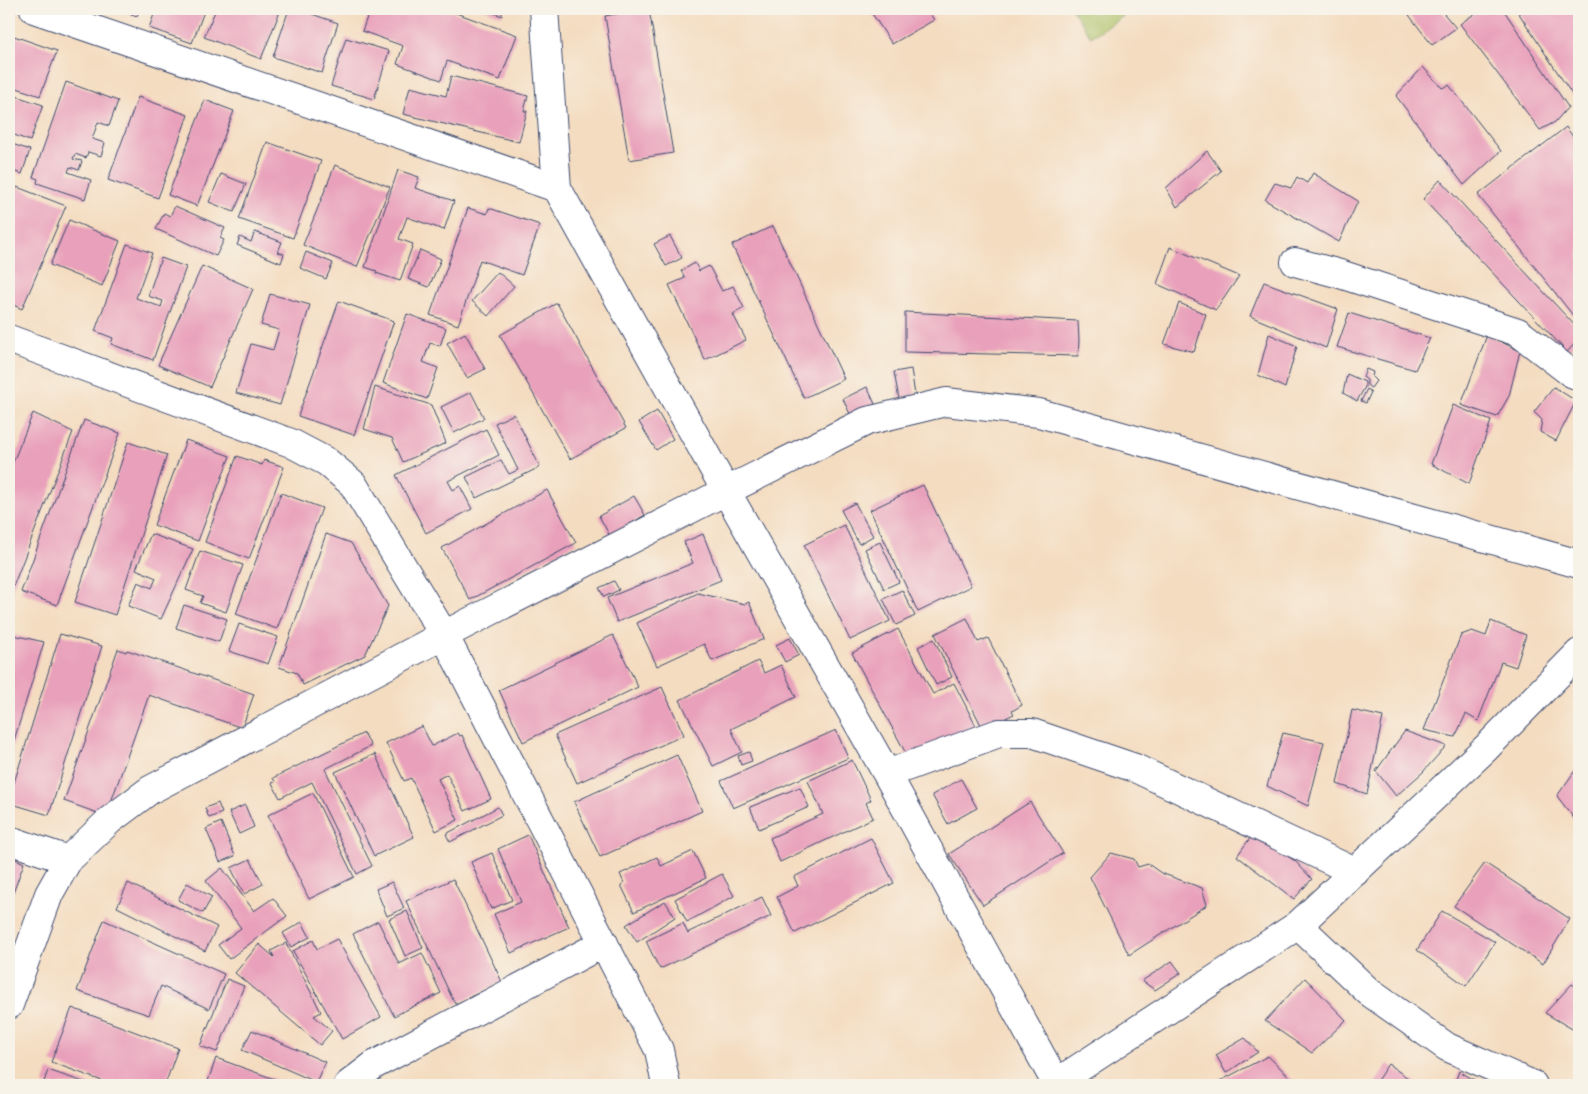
<svg xmlns="http://www.w3.org/2000/svg" width="1588" height="1094" viewBox="0 0 1588 1094" font-family="'EB Garamond',serif">
  <rect width="100%" height="100%" fill="#f7f3e8"/>
  <filter id="ink" filterUnits="userSpaceOnUse"><feTurbulence type="fractalNoise" baseFrequency=".02" numOctaves="2"/><feDisplacementMap in="SourceGraphic" scale="10" xChannelSelector="R" yChannelSelector="G"/><feConvolveMatrix kernelMatrix="1 2 1 2 8 2 1 2 1" color-interpolation-filters="sRGB"/></filter>
  <filter id="wash" filterUnits="userSpaceOnUse"><feTurbulence type="fractalNoise" baseFrequency=".0096" numOctaves="4" result="noise"/><feDisplacementMap in="SourceGraphic" scale="20" xChannelSelector="R" yChannelSelector="G"/><feGaussianBlur stdDeviation="1.12" result="paint"/><feColorMatrix in="noise" values="0 0 0 0 0 0 0 0 0 0 0 0 0 0 0 0 0 1.4 0 .05"/><feComposite in="paint" operator="in"/></filter>
  <g filter="url(#wash)">
    <rect width="100%" height="100%" fill="#f4dcc0"/>
    <path fill="#acbf63" stroke="#647760" d="M1072,9H1134L1091,37Z"/>
    <g id="blocks">
      <path fill="#e9a1bb" d="M119,9H140L137,16L118,10Z
        M156,9H205L192,43L149,28Z
        M216,9H281L261,59L204,37Z
        M289,9H308L306,12L338,23L322,73L273,57Z
        M370,9H445L517,35L500,80L447,61L441,80L397,64L403,46L362,31Z
        M484,9H502V16Z
        M644,9H649L673,153L629,160L605,16Z
        M869,9H927L934,20L892,44Z
        M1417,9H1440L1456,28L1432,45L1409,15Z
        M1481,9H1503L1568,107L1555,122L1540,130L1460,24Z
        M1516,9H1579V105Z
        M14,36L57,51L40,96L11,86L9,92V42L12,43Z
        M346,38L389,51L374,99L331,86Z
        M1423,67L1442,88L1449,85L1501,151L1464,185L1396,96Z
        M451,76L528,96L524,111H527L519,142L403,114L410,87L446,96Z
        M66,82L118,101L109,126L98,122L92,139L105,143L101,156L88,152L86,158L75,154L73,159L82,161L79,170L70,167L68,172L91,180L85,199L37,183L38,179L33,177Z
        M16,96L43,105L30,141L9,133V117Z
        M138,97L188,115L158,198L108,180Z
        M205,100L234,111L197,206L168,195Z
        M1566,127L1579,145V323L1478,195Z
        M267,142L321,161L293,238L239,219Z
        M9,143L30,150L22,174L9,170Z
        M1207,151L1221,171L1177,207L1166,188Z
        M335,165L390,187L357,267L303,245Z
        M398,170L419,177L415,188L454,201L444,230L407,217L399,239L413,244L400,281L376,273L377,271L365,267Z
        M1313,173L1358,201L1339,242L1265,200L1275,183L1291,188L1297,177L1307,183Z
        M221,174L246,184L234,212L209,202Z
        M1440,180L1579,330V339L1567,352L1423,199Z
        M17,187L66,206L22,309L9,303V207Z
        M175,206L225,228L220,238L224,240L216,256L156,229L164,213L170,216Z
        M468,208L487,214L489,208L540,225L522,275L480,260L458,325L430,315Z
        M69,220L120,241L102,286L50,265Z
        M773,226L844,379L804,398L732,245Z
        M255,232L282,242L278,252L284,254L281,263L237,245L240,237L251,242Z
        M670,236L682,258L666,266L654,244Z
        M127,244L152,253L136,298L161,307L163,301L148,296L161,258L186,267L153,360L111,344L113,338L95,331Z
        M1170,247L1239,276L1216,310L1157,284Z
        M420,250L441,259L429,287L408,279Z
        M306,252L333,263L326,279L300,268Z
        M695,263L699,271L709,266L722,291L733,286L744,308L733,314L746,340L705,360L669,285L685,278L681,271Z
        M202,266L253,289L210,387L158,365Z
        M498,272L514,286L488,316L472,301Z
        M1264,282L1338,309L1326,348L1250,316Z
        M270,294L310,305L280,405L236,393L251,344L273,350L279,330L261,325Z
        M339,301L394,321L354,435L298,416Z
        M557,303L626,428L570,459L500,335Z
        M1179,303L1206,314L1194,352L1164,344Z
        M905,312L1078,321L1079,341L1078,356L905,352Z
        M1349,313L1430,338L1415,370L1337,347Z
        M407,314L446,328L440,346L430,343L423,362L438,368L427,399L383,383Z
        M465,333L485,369L467,378L447,343Z
        M1269,334L1297,346L1285,388L1258,375Z
        M1487,335L1520,351L1509,396L1497,417L1461,405Z
        M911,369L915,395L899,399L894,372Z
        M1366,369L1373,372L1372,377L1376,381L1371,388L1367,385V380L1363,377Z
        M1347,374L1365,382V387L1357,401L1343,393Z
        M375,387L431,405L446,443L403,462L392,438L364,429Z
        M867,387L875,404L851,416L843,399Z
        M1554,387L1576,401L1556,441L1540,432L1542,420L1534,412Z
        M1367,389L1371,392L1366,403L1361,401Z
        M471,392L484,418L454,433L441,407Z
        M1453,405L1491,421L1469,484L1431,464Z
        M657,411L673,439L656,450L639,422Z
        M33,413L73,432L11,592L9,591V472Z
        M514,414L540,467L476,498L466,477L501,460L509,474L518,470L495,423Z
        M84,420L120,433L57,605L21,592Z
        M486,429L499,455L448,481L453,490L460,486L472,509L426,533L396,475Z
        M186,440L230,456L198,541L154,525Z
        M128,442L167,455L115,615L75,602Z
        M237,456L262,465L264,460L284,467L249,559L205,542Z
        M923,485L971,586L918,612L870,510Z
        M547,490L576,543L470,600L442,548Z
        M281,493L322,508L277,629L236,614Z
        M634,496L645,515L610,536L599,516Z
        M855,503L873,536L859,544L841,510Z
        M844,525L890,621L850,640L804,545Z
        M151,534L193,549L161,619L128,606L138,582L152,588L156,578L136,569Z
        M326,534L351,543L388,606L365,655L303,685L297,673L279,667Z
        M703,534L721,580L617,622L607,598L693,563L684,542Z
        M880,542L899,582L884,589L865,549Z
        M200,551L243,565L226,612L200,603L203,596L186,590Z
        M614,581L619,590L604,597L599,588Z
        M902,590L915,616L896,625L883,599Z
        M698,593L745,604L749,602L764,639L712,661L704,644L657,666L637,623Z
        M184,605L227,619L219,642L176,628Z
        M967,618L978,642L988,638L1022,705L1012,711L1014,714L983,729L935,634Z
        M1491,621L1526,635L1516,667L1501,662L1478,721L1466,714L1455,737L1424,730L1461,635L1472,631L1486,636Z
        M239,624L278,637L268,664L229,651Z
        M898,629L933,694L954,683L977,728L910,761L852,653Z
        M9,634L44,642L9,757Z
        M60,634L102,646L49,815L9,803V799Z
        M613,635L638,687L523,742L499,690Z
        M790,638L799,655L785,662L776,645Z
        M934,639L952,677L936,685L918,647Z
        M118,649L126,652L127,650L254,694L242,728L149,695L106,816L64,801Z
        M758,661L764,673L781,665L796,697L731,729L742,752L713,766L680,700Z
        M662,687L684,735L577,783L555,735Z
        M1352,710L1383,717L1367,794L1337,784Z
        M422,726L432,746L458,733L460,736L462,735L491,799L465,811L447,774L438,779L458,820L436,831L411,778L404,781L386,743Z
        M836,730L848,758L733,808L721,781Z
        M1405,731L1446,746L1423,772L1396,796L1376,771Z
        M364,733L371,746L325,769L372,866L357,874L312,782L280,798L272,783L275,782L273,778Z
        M1283,733L1324,742L1308,806L1267,786Z
        M749,752L752,761L741,765L738,756Z
        M375,754L414,837L374,856L335,772Z
        M677,755L702,811L600,857L574,802Z
        M852,760L871,800L866,803L873,818L780,862L770,838L823,814L808,781Z
        M1579,765V825L1557,796Z
        M961,779L977,808L948,824L932,795Z
        M800,787L809,807L759,829L750,807Z
        M313,793L354,877L309,899L268,815Z
        M1030,802L1063,853L983,905L949,854Z
        M218,803L222,813L209,818L205,808Z
        M245,805L254,827L239,834L229,812Z
        M498,807L502,815L450,842L446,834Z
        M221,822L235,856L220,862L206,829Z
        M1253,834L1295,861L1312,879L1294,899L1237,856Z
        M528,835L569,927L511,953L494,914L521,902L498,849Z
        M871,838L894,883L795,933L777,897L798,886L794,877Z
        M693,851L706,878L634,912L621,885L624,883L620,874L657,857L661,866Z
        M492,853L512,900L491,909L471,862Z
        M1111,853L1134,859L1138,867L1148,864L1161,873L1202,888L1207,905L1129,955L1090,877Z
        M9,856L24,863L9,904Z
        M250,859L263,884L244,894L231,868Z
        M1485,863L1570,919L1543,964L1454,906Z
        M222,868L254,911L273,898L287,916L229,959L218,945L241,928L206,881Z
        M722,874L734,896L687,922L675,899Z
        M453,879L502,982L455,1004L406,901Z
        M392,882L404,908L387,916L376,889Z
        M128,883L217,927L205,951L117,907Z
        M187,883L212,897L203,913L178,900Z
        M762,897L771,916L660,969L657,964L646,941L683,923L688,934L689,932Z
        M665,901L675,917L637,942L626,925Z
        M407,911L423,948L405,956L389,919Z
        M1442,911L1495,942L1466,986L1417,950Z
        M104,920L224,974L209,1009L161,986L149,1015L77,991Z
        M378,921L399,964L422,953L441,993L394,1016L353,934Z
        M302,922L310,937L291,947L283,933Z
        M337,939L381,1017L342,1039L293,951L313,940L317,949Z
        M286,943L321,1012L314,1016L332,1031L320,1045L235,973L259,944L274,957L271,951Z
        M1172,961L1181,973L1155,990L1142,981Z
        M1305,978L1346,1020L1312,1053L1265,1021Z
        M227,979L244,986L217,1052L200,1046Z
        M1572,984L1579,989V1033L1545,1013Z
        M72,1008L178,1048L165,1085H113L51,1062Z
        M252,1030L325,1062L316,1082L242,1050Z
        M1245,1038L1258,1052L1226,1073L1216,1055Z
        M1268,1056L1298,1085H1212Z
        M216,1058L291,1085H211L207,1084Z
        M1388,1064L1418,1085H1374Z
        M48,1070L92,1085H43Z
        M1459,1071L1483,1085H1454Z"/>
    </g>
  </g>
  <g filter="url(#ink)">
    <use href="#blocks" fill-opacity="0" stroke="#3c496d" stroke-width="1"/>
    <g fill="none" stroke-linecap="round" stroke-linejoin="round">
      <g stroke="#3c496d" stroke-width="30">
        <path id="minor" d="M34,9L557,188L726,491L887,774L1056,1083L1298,925L1486,748L1579,653
          M544,9L557,188
          M1295,262L1340,274L1518,332L1571,373L1579,376
          M9,339L291,443L327,462L353,484L444,635L659,1050L666,1085
          M887,774L999,733H1032L1135,768L1355,872
          M9,840L68,860
          M1298,925L1369,992L1447,1047L1533,1085
          M9,1005L49,894L68,860L110,820L150,790L444,635L726,491L867,421L946,402L1039,413L1579,564
          M348,1085L374,1065L604,943"/>
      </g>
      <use href="#minor" stroke="#fff" stroke-width="28"/>
    </g>
  </g>
  <rect width="1588" height="1094" fill="none" stroke="#f7f3e8" stroke-width="30"/>
</svg>
